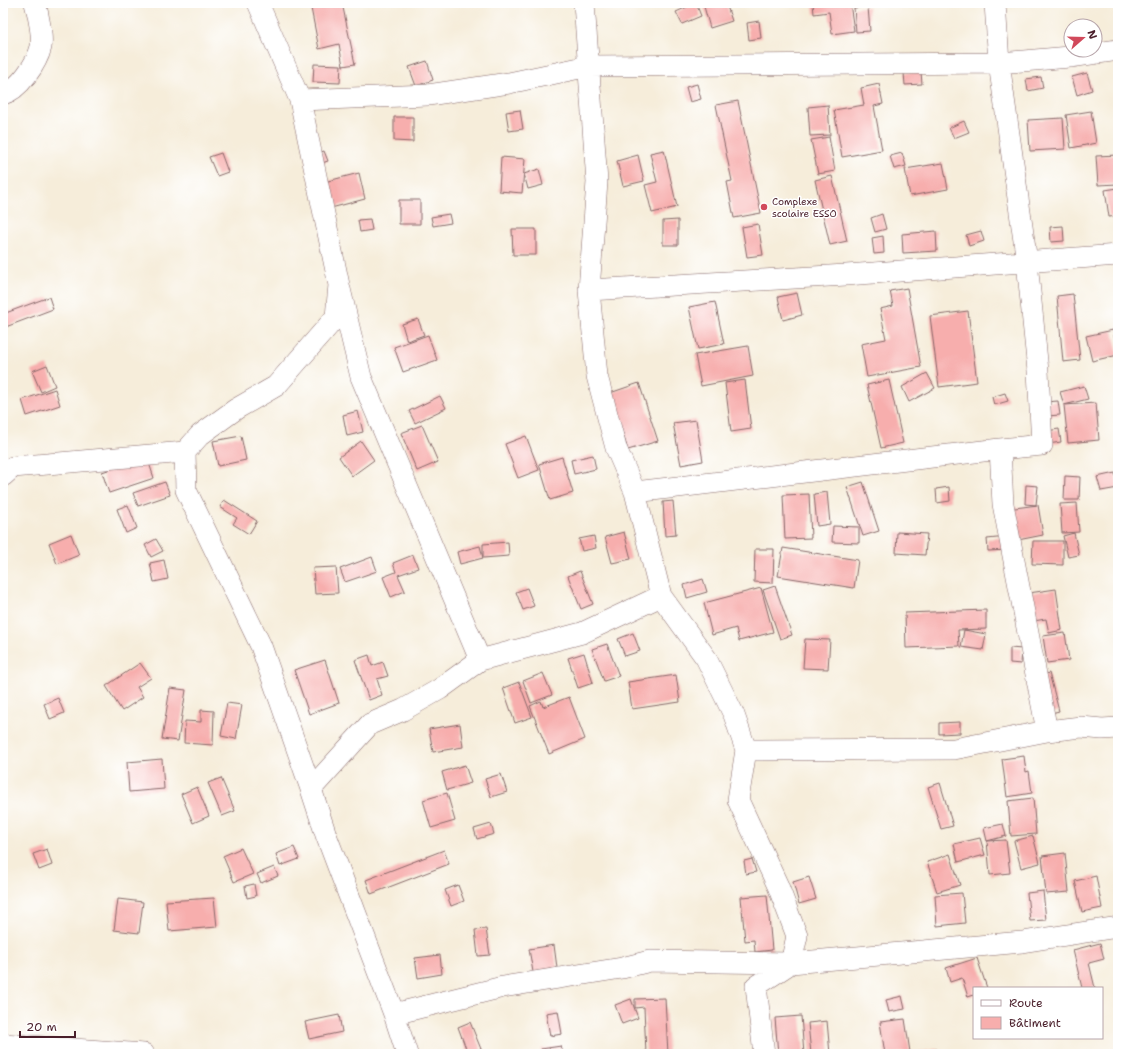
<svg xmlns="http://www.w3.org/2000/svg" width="1121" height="1057" viewBox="0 0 1121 1057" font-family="'Shantell Sans',sans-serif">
  <rect width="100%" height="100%" fill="#fff"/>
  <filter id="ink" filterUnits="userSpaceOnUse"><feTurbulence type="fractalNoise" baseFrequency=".025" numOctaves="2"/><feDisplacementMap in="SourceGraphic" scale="8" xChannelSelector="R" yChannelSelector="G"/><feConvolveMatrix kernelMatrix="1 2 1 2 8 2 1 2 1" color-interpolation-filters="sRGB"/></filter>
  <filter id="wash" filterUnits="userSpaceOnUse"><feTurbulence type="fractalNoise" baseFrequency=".012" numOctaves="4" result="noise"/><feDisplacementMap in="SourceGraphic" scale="16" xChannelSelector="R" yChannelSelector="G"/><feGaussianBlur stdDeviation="0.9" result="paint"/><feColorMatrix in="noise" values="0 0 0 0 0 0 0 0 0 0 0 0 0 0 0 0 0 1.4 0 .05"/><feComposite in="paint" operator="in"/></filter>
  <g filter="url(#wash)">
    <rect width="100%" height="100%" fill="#f6edda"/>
    <g id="blocks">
      <path fill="#f7aead" d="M310,3H342L355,64L343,66L339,44L319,49Z
        M696,3L701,16L682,24L676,12Z
        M703,3H726L732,21L710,28Z
        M813,3H850L854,31L832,34L829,12L814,14Z
        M868,7L870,31L856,32L854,8Z
        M759,21L761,38L749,40L747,23Z
        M427,61L433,80L416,86L409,67Z
        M314,64L341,65L340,83L313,82Z
        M921,72L922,84L905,85L904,73Z
        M1087,73L1092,90L1077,95L1072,77Z
        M1041,77L1043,88L1028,91L1026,79Z
        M697,84L701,99L690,102L686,87Z
        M879,84L883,104L874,106L882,150L842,157L834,110L864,105L861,88Z
        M738,101L761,213L734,218L727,182L732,181L716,105Z
        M828,105L830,135L810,136L808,107Z
        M520,110L523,129L509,131L506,112Z
        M1091,111L1096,143L1071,148L1066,115Z
        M394,117H413V142L394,141Z
        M1063,118L1065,149L1030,151L1028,120Z
        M964,121L969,132L954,138L949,128Z
        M829,137L835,171L818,174L811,140Z
        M664,150L677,207L652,213L645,185L657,182L650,153Z
        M324,151L328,161L316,165L312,155Z
        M221,153L228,172L217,176L209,157Z
        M902,153L906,166L894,169L890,156Z
        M638,155L644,181L623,186L617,161Z
        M1118,155V184L1098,185L1096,156Z
        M501,157L525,159L522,193L499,191Z
        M943,163L948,189L910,196L905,169Z
        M539,169L543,185L528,189L524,174Z
        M359,173L365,199L331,208L324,182Z
        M832,176L847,241L830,245L815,180Z
        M1118,188V216L1109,217L1105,190Z
        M399,200H420V224H399Z
        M449,214L451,223L433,226L431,217Z
        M882,214L886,229L875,232L871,218Z
        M370,219L372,230L360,232L358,220Z
        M678,220V245H663V221Z
        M758,224L763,255L747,257L742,227Z
        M1063,226L1064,241L1051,242L1050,227Z
        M512,229H536V255H513Z
        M936,231L937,251L903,253L902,234Z
        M981,231L984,241L969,246L966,235Z
        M883,236L884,253L874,254L872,238Z
        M907,288L921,367L867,377L861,344L886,339L880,309L893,306L890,291Z
        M797,293L802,315L783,320L778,297Z
        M1073,294L1080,360L1063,362L1057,296Z
        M49,297L53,309L3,328V314Z
        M715,302L724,344L698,349L689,307Z
        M968,311L977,382L939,387L930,316Z
        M418,319L424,335L407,341L402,324Z
        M1113,330L1118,355L1092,361L1086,336Z
        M428,335L437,360L403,372L394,347Z
        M748,346L753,376L701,386L695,355Z
        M47,365L55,386L41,392L32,371Z
        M927,373L935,388L909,402L902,387Z
        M745,380L751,429L731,432L725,383Z
        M889,380L903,443L881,448L867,385Z
        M639,383L658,441L628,450L610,393Z
        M1084,386L1088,399L1064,405L1060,392Z
        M55,389L60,405L27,416L22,400Z
        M1005,393L1008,401L994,405L992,397Z
        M440,396L446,408L415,423L409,411Z
        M1058,401L1060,415L1047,416L1045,402Z
        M1096,403L1099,440L1068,443L1064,405Z
        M358,411L363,432L347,436L343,415Z
        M696,420L703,461L681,465L673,423Z
        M422,425L438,462L417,471L401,433Z
        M1059,429L1061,442L1042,445L1040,432Z
        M241,436L246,460L218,466L213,441Z
        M526,436L539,470L518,478L505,444Z
        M361,441L374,460L352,476L339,457Z
        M593,455L596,469L574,474L571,460Z
        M147,457L154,478L109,493L102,472Z
        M562,457L573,493L550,500L539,464Z
        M1115,473L1118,488L1101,491L1097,477Z
        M1065,476L1080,477L1079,500H1064Z
        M165,482L170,495L138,506L133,493Z
        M863,482L879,531L863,536L847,487Z
        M1026,485L1038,486L1036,505L1025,504Z
        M949,487L950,501L937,503L936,489Z
        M827,492L830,524L817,526L814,494Z
        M809,494L811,538L785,539L783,495Z
        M224,500L257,521L249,534L233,524L237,518L220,507Z
        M673,501L676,535L665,536L663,502Z
        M1077,503L1079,532L1062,533L1060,504Z
        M128,505L137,528L126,533L117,509Z
        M1038,505L1043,535L1013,541L1007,509Z
        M833,526L859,527V543L832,542Z
        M624,532L631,559L612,563L605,537Z
        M897,532L927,534L925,555L896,553Z
        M1074,533L1079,555L1068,557L1063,536Z
        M71,534L79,555L57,564L49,543Z
        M594,536L596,548L582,551L579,539Z
        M1007,537L1008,550L988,551L987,539Z
        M156,539L163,551L151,557L145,545Z
        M1033,541H1063V565L1032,564Z
        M508,542L509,556L483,558V544Z
        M480,546L483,558L460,564L457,552Z
        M783,548L858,560L854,588L778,576Z
        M755,549H774L773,583L754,582Z
        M413,555L418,568L398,575L405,591L391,597L383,577L396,572L393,563Z
        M372,557L377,571L345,582L340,569Z
        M164,560L168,579L154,582L150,563Z
        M336,567L338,593L315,594L313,568Z
        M580,571L593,604L581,609L568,576Z
        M703,579L707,592L687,598L684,585Z
        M775,586L792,635L780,639L763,590Z
        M527,588L534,606L523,610L516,592Z
        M761,588L773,632L739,641L736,628L712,635L704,603Z
        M1056,589L1062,630L1049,633L1046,619L1027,622L1022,594Z
        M986,610V629L958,630L959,646L906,648L905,613Z
        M964,630L986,634L983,650L961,647Z
        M633,633L640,651L625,656L618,639Z
        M1065,633L1069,660L1047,663L1043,636Z
        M805,639L830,640L828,669L803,668Z
        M607,644L619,676L604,681L592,649Z
        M1010,648L1022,649L1021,664L1010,663Z
        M584,653L593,683L578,688L568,658Z
        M369,655L372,666L383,662L388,676L377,679L382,695L369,700L355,660Z
        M325,660L339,703L309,714L294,670Z
        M140,663L151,678L137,687L143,697L122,711L106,686Z
        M543,673L552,695L531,703L523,681Z
        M1049,673L1059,711L1044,715L1034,677Z
        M676,675L680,702L632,709L628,682Z
        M519,682L532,717L515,723L503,688Z
        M170,688L186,690L178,741L162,739Z
        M569,697L585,739L549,754L530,706L541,701L543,707Z
        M58,698L64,713L50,719L44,704Z
        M227,703L242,705L236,739L221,736Z
        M201,710L214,711L213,745L184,743L185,721L201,722Z
        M960,722V733L939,734V723Z
        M460,724L463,747L433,752L429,729Z
        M1024,756L1026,772L1029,771L1032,793L1007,797L1002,759Z
        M162,759L164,789L129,792L127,762Z
        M465,765L471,783L447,790L442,772Z
        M501,774L507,792L491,797L485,779Z
        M221,778L235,811L222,816L208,783Z
        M940,783L953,826L941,829L928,787Z
        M197,787L209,816L193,823L181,794Z
        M447,793L455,821L431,828L423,800Z
        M1033,798L1036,834L1011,836L1008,801Z
        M491,824L494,834L477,839L474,829Z
        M1003,824L1006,836L987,841L984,828Z
        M1033,836L1040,863L1021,868L1014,841Z
        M980,838L985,855L958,862L954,844Z
        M1006,840L1010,873L990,875L987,841Z
        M294,847L299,859L280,866L276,854Z
        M241,848L253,874L234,882L223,856Z
        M47,849L52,865L39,870L33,854Z
        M444,850L449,864L371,894L366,880Z
        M1065,853L1069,892L1046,894L1042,856Z
        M950,854L960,885L937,892L927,862Z
        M752,859L756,872L746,874L744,861Z
        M274,867L278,876L261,883L257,874Z
        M1096,876L1102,908L1082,912L1075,881Z
        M809,877L816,899L799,904L793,882Z
        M254,884L256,896L247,898L245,886Z
        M458,885L464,901L451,906L445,890Z
        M1043,891L1046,920L1030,921L1027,893Z
        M962,893L965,923L937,926L935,895Z
        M767,895L772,950L755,952L754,940L745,941L741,897Z
        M214,898L217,927L169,931L166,901Z
        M118,899L143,902L139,933L114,930Z
        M486,929L490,955L478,956L475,930Z
        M1100,943L1104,959L1089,963L1095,988H1082L1073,950Z
        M554,945L557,968L533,972L529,949Z
        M440,955L442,974L418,978L415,958Z
        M977,958L987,988H974V995L968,997L962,978L950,982L946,968Z
        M902,996L905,1009L889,1012L886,1000Z
        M665,998L668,1054H646L644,1007L635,1008V999Z
        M631,999L638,1018L622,1024L615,1005Z
        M558,1011L562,1034L550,1036L546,1013Z
        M339,1015L342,1032L309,1039L305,1022Z
        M801,1016L804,1054H778L775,1018Z
        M905,1019L910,1052L885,1054L880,1022Z
        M827,1021L830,1054H811L808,1023Z
        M470,1022L483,1054H468L458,1027Z
        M561,1046L563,1054H542L541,1049Z
        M937,1049L938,1054H913V1053Z"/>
    </g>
  </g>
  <g filter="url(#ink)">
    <use href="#blocks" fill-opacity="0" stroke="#866768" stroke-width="1"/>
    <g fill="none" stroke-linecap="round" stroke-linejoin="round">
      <g stroke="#866768" stroke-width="22">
        <path id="minor" d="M258,3L300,100L339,285L361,377L480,660
          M584,3L597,182L589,290L597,376L616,448L635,492L661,596L706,658L734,715L746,750L954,749L1047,731L1081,727L1102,729L1118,728
          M995,3L999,63L1027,262L1038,371L1042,445L1000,449L1003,504L1047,731
          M3,94C19,90 37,63 41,47C43,37 38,13 35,3
          M300,100L428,95L509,83L589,66L999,63L1070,57L1118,50
          M339,285L336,317L276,386L236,409L200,435L185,452L186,490L261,646L311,789L326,835L394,1014L407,1054
          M589,290L846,275L1118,255
          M3,476L13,467L185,452
          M635,492L1000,449
          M746,750L738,800L778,886L797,936L791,963L756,986L764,1054
          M311,789L370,724L403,710L440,689L480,660L582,633L661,596
          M394,1014L503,987L622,968L650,961L791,963L1022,942L1118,927
          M3,1044L144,1054"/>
      </g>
      <use href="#minor" stroke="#fff" stroke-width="21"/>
    </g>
  </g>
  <circle fill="#d1495b" stroke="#fff" stroke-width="1.5" cx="764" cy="207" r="4"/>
  <g text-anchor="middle" stroke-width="3" stroke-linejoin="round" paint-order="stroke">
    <g font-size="10" fill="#4a1f2b" stroke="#fff" text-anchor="start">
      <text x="772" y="205">Complexe<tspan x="772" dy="12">scolaire ESSO</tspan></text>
    </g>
  </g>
  <rect width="1121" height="1057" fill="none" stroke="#fff" stroke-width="16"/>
  <rect x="973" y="987" width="130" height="52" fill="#ffffff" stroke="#b7a5aa"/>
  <rect x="981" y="1000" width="20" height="6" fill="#ffffff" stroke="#b7a5aa"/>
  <text x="1009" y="1007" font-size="12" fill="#4a1f2b">Route</text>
  <rect x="981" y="1017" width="20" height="12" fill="#f7aead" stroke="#b7a5aa"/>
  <text x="1009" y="1027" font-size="12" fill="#4a1f2b">Bâtiment</text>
  <g transform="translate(1083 38) rotate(70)"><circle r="19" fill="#ffffff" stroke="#b7a5aa"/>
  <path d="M0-3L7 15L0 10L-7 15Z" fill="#d1495b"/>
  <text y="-6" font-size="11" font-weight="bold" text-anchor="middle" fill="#4a1f2b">N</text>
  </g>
  <path d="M20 1031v6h55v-6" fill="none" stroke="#4a1f2b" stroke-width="2"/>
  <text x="26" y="1031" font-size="12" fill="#4a1f2b" stroke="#ffffff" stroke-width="3" paint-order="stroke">20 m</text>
</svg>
